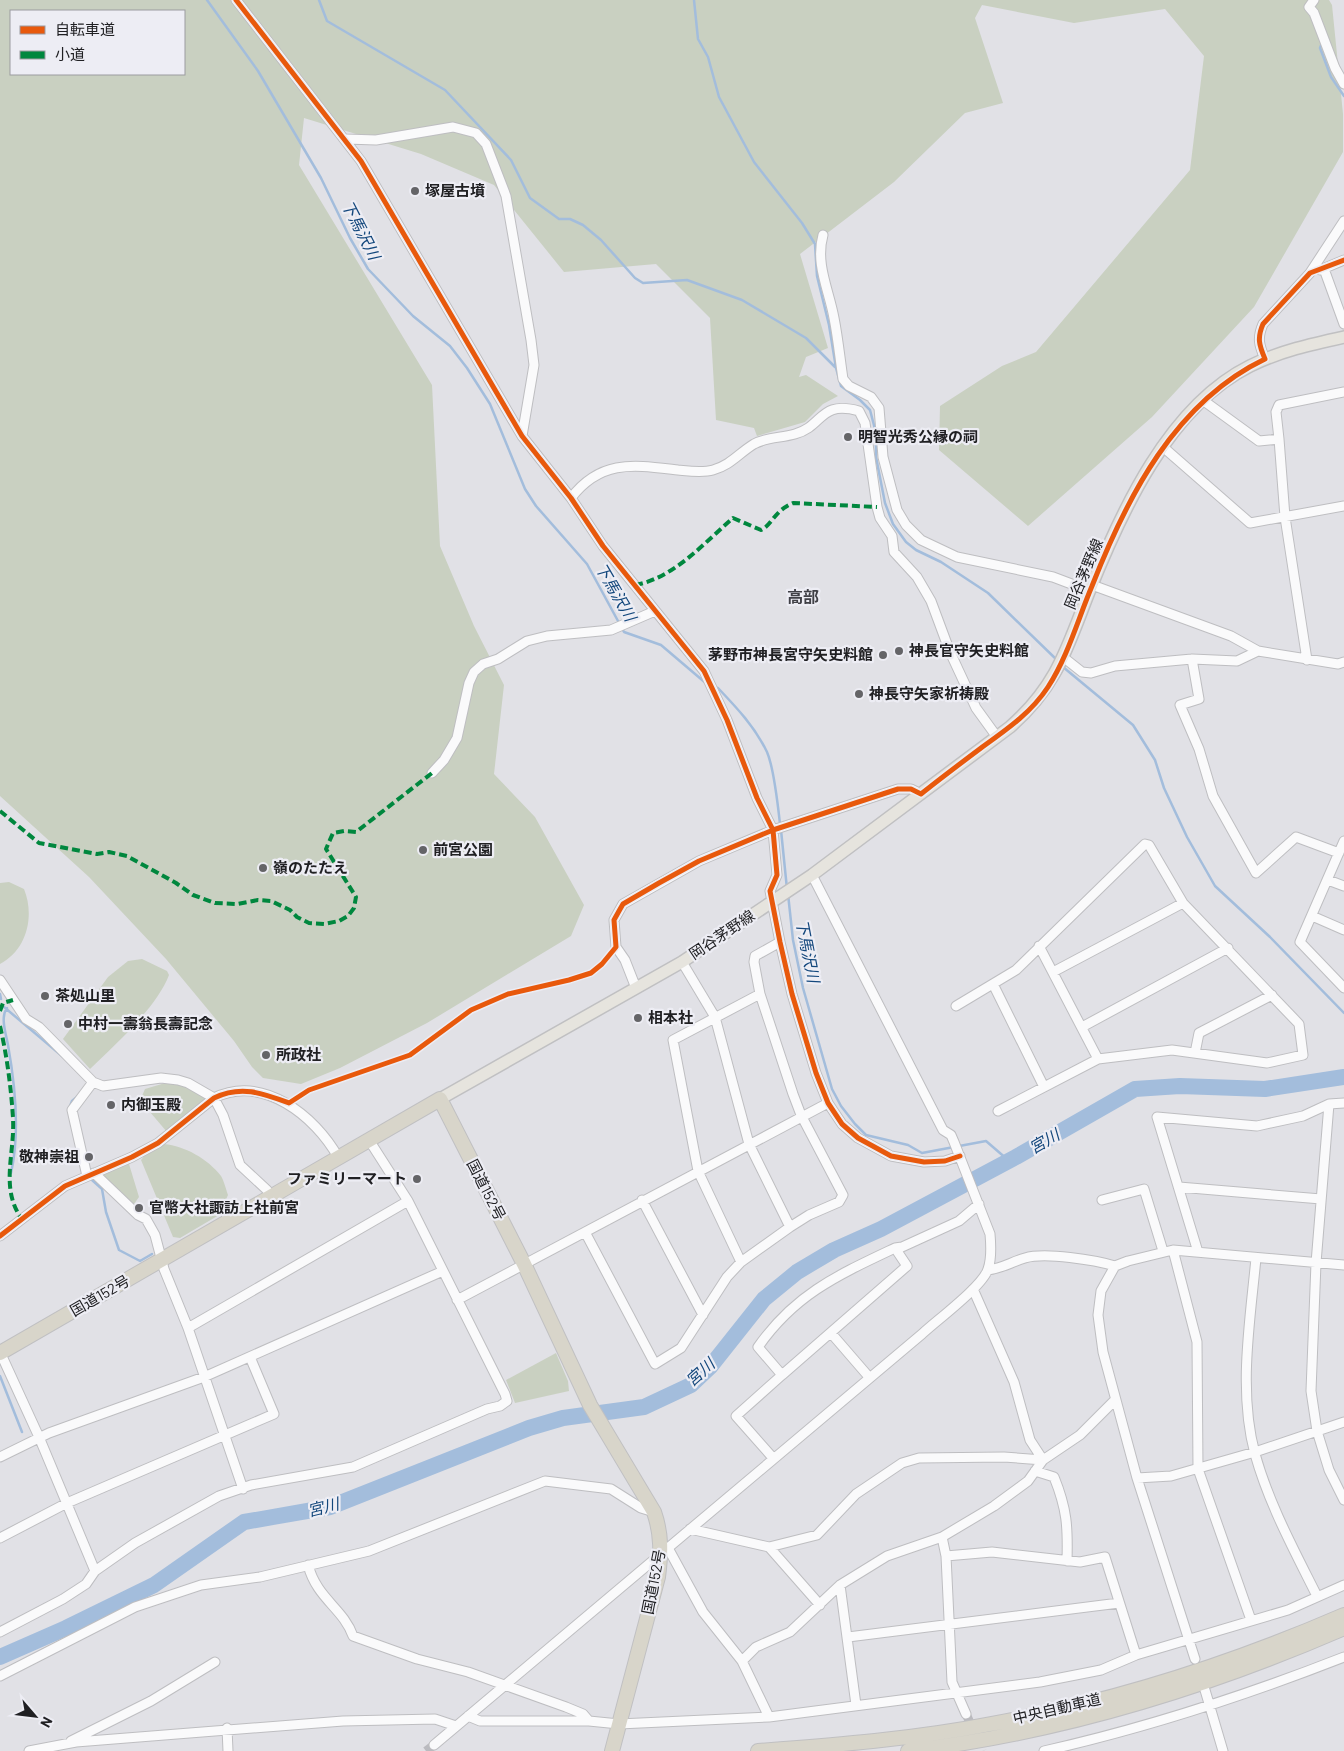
<svg xmlns="http://www.w3.org/2000/svg" width="1344" height="1751" viewBox="0 0 1344 1751" font-family="Barlow,'Noto Sans JP',sans-serif">
  <rect width="100%" height="100%" fill="#e1e1e6"/>
  <path fill="#c9d0c1" fill-rule="evenodd" d="M0,0H1329L1332,5L1343,114V152L1254,307L1152,417L1028,526L939,450L940,406L1002,366L1036,352L1190,170L1204,56L1165,9L1074,23L982,5L975,18L1003,103L965,113L894,182L800,254L828,348L806,357L799,377L806,375L838,396L823,404L805,422L757,436L754,428L716,420L710,318L656,264L564,272L494,185L421,154L304,118L299,165L432,385L440,546L474,626L504,685L494,774L535,817L584,905L571,936L427,1023L340,1068L301,1084L263,1078L252,1067L234,1041L166,959L89,877L0,796ZM11,11H184V74H11Z
    M9,882L24,889C35,916 27,950 0,964V883Z
    M142,959L167,971L169,975C157,1007 115,1045 90,1069L63,1039L108,977L128,961Z
    M165,1083L186,1086L208,1100L167,1132L144,1105L142,1096L145,1089Z
    M164,1144C185,1146 208,1159 221,1176C224,1181 226,1189 228,1195L219,1215L180,1238L173,1237L141,1160L146,1154Z
    M125,1163L129,1164L139,1197L134,1204L101,1176Z
    M556,1353L568,1381L569,1391L515,1403L506,1380Z"/>
  <g fill="none" stroke-linecap="round" stroke-linejoin="round">
    <path stroke="#a3bddc" stroke-width="2.5" d="M207,0L258,71L321,178L350,238L368,269L413,316L450,346L467,368L490,404L525,489L536,506L587,564L624,632L661,645L708,685
      M319,0L327,21L445,90L511,160L530,198L559,219H570L583,225L601,240L635,278L643,283L687,280L742,300L806,338L835,367
      M694,0L698,39L708,57L719,97L754,162L802,223L815,244L817,276L829,325L836,368L841,386L860,400L870,410L876,433V457L885,503L893,524L906,542L916,550L941,562L988,593L1058,661
      M1322,43L1320,48L1331,77L1344,96
      M1063,667L1133,725L1155,760L1164,788L1187,837L1215,886L1270,937L1344,1013
      M713,687L718,688C737,708 755,727 767,752C774,768 778,806 780,824
      M781,830L787,889
      M788,894L793,940L803,988L832,1089L841,1106L855,1124L866,1135L908,1145L922,1153L986,1141L1008,1160
      M0,994L1,999
      M4,1007L62,1056
      M7,1008C0,1017 6,1034 8,1045C15,1084 20,1134 11,1173
      M69,1109L72,1101L78,1096
      M92,1180L102,1189L106,1212L119,1250L140,1261L152,1254
      M0,1376L22,1432"/>
    <path stroke="#a3bddc" stroke-width="16" d="M0,1657L66,1628L154,1585L244,1522L330,1507L529,1428L563,1418L644,1407L691,1385L710,1367L764,1299L797,1272L834,1250L881,1229L1016,1157L1135,1089L1180,1086L1265,1089L1344,1077"/>
    <path stroke="#bababf" stroke-width="9" stroke-dasharray="9 4.5" stroke-linecap="butt" d="M966,1714L983,1751
      M426,1751L434,1745"/>
    <g stroke="#bebec1" stroke-width="11">
      <path id="minor" d="M236,0L361,161L522,436L571,498L603,546L704,671L727,720L757,798L773,830L777,875L770,891L780,942L792,994L816,1073L828,1103L842,1124L858,1138L891,1156L924,1162L945,1161L960,1156
        M1314,0L1309,7L1314,13L1335,68L1344,84
        M346,139L376,140L453,127L476,133L486,144L506,196L531,340L534,365L522,436
        M823,235C815,264 829,290 834,318C838,338 840,359 843,379L849,386L871,397L879,408L883,457L897,510L906,525L921,540L957,557L1053,577L1090,591
        M1324,269L1344,324
        M1320,270L1344,260
        M1265,359C1259,345 1257,338 1263,324L1310,273L1344,221
        M1204,401L1259,441L1279,439L1285,517L1307,660
        M1279,439L1276,412L1279,405L1344,392
        M1163,447L1250,523L1344,506
        M571,498C601,459 634,465 678,470C689,471 702,473 713,470C731,465 739,453 754,444C767,437 781,438 795,434C824,426 819,400 859,411L865,423L877,507L880,518L892,536L894,552L917,577L931,601L950,652L976,708L997,737
        M1092,585L1231,636L1258,651L1338,664L1344,662
        M1063,657L1082,672L1091,673L1115,666L1192,659L1237,661L1258,651
        M1192,659L1199,699L1180,705L1199,749L1213,796L1256,873L1296,837L1339,853
        M432,773L444,760L457,738L469,683L474,672L483,664L498,659L527,641L547,636L611,630L655,611
        M1344,841L1300,942L1344,988
        M1328,880L1344,886
        M1312,916L1344,930
        M1039,946L1098,1059
        M682,962L715,1017L749,1144L790,1227
        M1053,972L1183,903
        M0,980L26,1019L39,1027L93,1082L103,1086L161,1078L178,1080L188,1083L214,1098L223,1115L240,1165L267,1190L270,1196
        M993,984L1044,1087
        M636,988L625,960L616,947L614,920L623,904L699,861L773,830L898,789H911L921,794
        M956,1006L1016,970L1145,844L1149,845L1183,903L1299,1024L1303,1055L1267,1063L1172,1050L1098,1059L998,1111
        M1082,1027L1228,948
        M1195,1053L1199,1033L1272,995
        M1329,1104L1316,1263L1311,1391L1317,1431L1329,1470L1344,1500
        M369,1140L408,1201
        M94,1173L138,1215L146,1219L155,1235L164,1269L188,1328L243,1489
        M87,1176L72,1110L93,1082
        M1179,1187L1321,1199
        M642,1200L703,1315
        M1102,1200L1144,1189L1163,1251
        M585,1232L655,1364L681,1348L727,1277L741,1262L790,1227L809,1215L839,1202L843,1195L801,1115L793,1094L760,994L754,962L755,956L780,942
        M0,1236L65,1186L132,1157L158,1143L214,1098C263,1074 315,1116 338,1157
        M1173,1250L1197,1342L1198,1469L1251,1620
        M1198,1252L1157,1117L1257,1126L1303,1116L1329,1104L1344,1103
        M1256,1258C1250,1322 1238,1391 1255,1454C1269,1504 1294,1550 1317,1596
        M741,1262L698,1171L673,1040L760,994
        M988,1270C1003,1268 1011,1262 1025,1258C1045,1252 1095,1260 1115,1266
        M973,1289L1014,1382L1030,1440L1043,1460
        M457,1300L828,1103
        M831,1333L869,1377
        M0,1352L39,1437L95,1571
        M782,1375L907,1266L895,1248
        M0,1457L49,1433L204,1377L443,1271
        M773,1458L736,1416L782,1375L758,1347C795,1294 838,1275 895,1248L902,1247L959,1221L979,1204
        M1035,1471L1054,1477C1067,1509 1068,1527 1067,1561
        M1137,1478L1171,1476L1255,1452L1344,1422
        M690,1529L769,1547L817,1535L856,1494L902,1463L919,1458L1004,1457L1043,1460
        M942,1537L946,1556L952,1682L966,1714
        M0,1538L67,1503L274,1414L250,1357
        M769,1547L820,1605
        M668,1548L703,1612L742,1661L769,1717
        M946,1556L992,1552L1080,1562L1105,1557L1136,1655
        M308,1565C317,1599 343,1608 353,1636L417,1659L468,1672L566,1707L583,1714L589,1721
        M840,1585L856,1705
        M0,1632L63,1599L86,1584L95,1571L135,1543L219,1496L251,1485L353,1467L487,1409L500,1406L507,1401L505,1394L408,1201L188,1328
        M848,1637L1119,1603
        M1195,1659L1137,1478L1103,1352L1098,1315L1101,1291L1115,1266L1128,1261L1173,1250L1344,1265
        M742,1661L756,1647L790,1632L840,1585L887,1556L942,1537L994,1506L1028,1481L1043,1460L1080,1435L1115,1400
        M0,1676L135,1607L201,1585L260,1577L369,1551L545,1481L611,1489L641,1508L654,1512
        M1205,1690L1223,1751
        M468,1716L480,1721H589L619,1724L769,1717L1040,1682L1101,1670L1136,1655L1288,1610L1344,1585
        M227,1728L228,1751
        M71,1741L151,1701L215,1662
        M434,1745L922,1334C937,1320 983,1286 988,1269C992,1258 991,1245 990,1234L954,1142L951,1135L943,1130L812,875
        M29,1751L76,1742L343,1721L435,1719L456,1726
        M1044,1751C1146,1728 1247,1695 1344,1657"/>
    </g>
    <g stroke="#c0c0c2" stroke-width="14">
      <path id="major" d="M440,1099L682,962L812,875L1010,727C1057,686 1067,648 1089,592C1121,512 1169,406 1250,366C1280,351 1312,344 1344,337"/>
    </g>
    <g stroke="#c0c0c2" stroke-width="16">
      <path id="highway" d="M0,1353L440,1099L524,1264L590,1405L654,1512C662,1535 661,1554 658,1577L612,1751
        M758,1751C836,1745 914,1739 991,1724C1112,1702 1231,1664 1344,1615
        M908,1751C1058,1733 1206,1688 1344,1628"/>
    </g>
    <use href="#minor" stroke="#fafafb" stroke-width="9"/>
    <use href="#major" stroke="#e6e4de" stroke-width="11"/>
    <use href="#highway" stroke="#d8d5ca" stroke-width="14"/>
    <path stroke="#00873e" stroke-width="4" stroke-dasharray="8 4" stroke-linecap="butt" d="M635,585C674,578 704,543 733,518L761,530C772,525 774,511 793,503L877,507
      M0,811L39,843L97,854L109,852L127,856L176,883L193,895L215,903L237,904L258,900L271,901L290,910L297,917L309,923L324,924L339,921L348,916L354,908L356,897L326,849L333,833L344,831L356,832L432,773
      M0,1011L3,1003L13,1000
      M0,1026C7,1056 11,1087 13,1118C15,1154 0,1187 21,1218"/>
    <g stroke="#ededf4" stroke-width="8">
      <path id="cycleway" d="M236,0L361,161L522,436L571,498L603,546L704,671L727,720L757,798L773,830L777,875L770,891L780,942L792,994L816,1073L828,1103L842,1124L858,1138L891,1156L924,1162L945,1161L960,1156
        M0,1236L65,1186L132,1157L158,1143L214,1098C241,1085 262,1093 289,1103L309,1090L410,1055L471,1010L508,994L569,980L591,973L602,964L616,947L614,920L619,911L623,904L659,883L699,861L773,830L898,789H911L921,794C941,778 961,763 981,748C1006,730 1031,713 1048,687C1068,656 1078,619 1092,586C1127,497 1175,402 1265,359C1259,345 1257,338 1263,324L1310,273L1344,260"/>
    </g>
    <use href="#cycleway" stroke="#e8590c" stroke-width="5"/>
  </g>
  <g fill="#646467" stroke="#ededf4" stroke-width="2">
    <circle cx="415" cy="191" r="5"/>
    <circle cx="848" cy="437" r="5"/>
    <circle cx="899" cy="651" r="5"/>
    <circle cx="883" cy="655" r="5"/>
    <circle cx="859" cy="694" r="5"/>
    <circle cx="423" cy="850" r="5"/>
    <circle cx="263" cy="868" r="5"/>
    <circle cx="45" cy="996" r="5"/>
    <circle cx="638" cy="1018" r="5"/>
    <circle cx="68" cy="1024" r="5"/>
    <circle cx="266" cy="1055" r="5"/>
    <circle cx="111" cy="1105" r="5"/>
    <circle cx="89" cy="1157" r="5"/>
    <circle cx="417" cy="1179" r="5"/>
    <circle cx="139" cy="1208" r="5"/>
  </g>
  <g text-anchor="middle" stroke-width="4.5" stroke-linejoin="round" paint-order="stroke">
    <g font-size="15" font-weight="bold" fill="#202023" stroke="#ededf4" text-anchor="start">
      <text x="425" y="196">塚屋古墳</text>
      <text x="858" y="442">明智光秀公縁の祠</text>
      <text x="909" y="656">神長官守矢史料館</text>
      <text x="873" y="660" text-anchor="end">茅野市神長宮守矢史料館</text>
      <text x="869" y="699">神長守矢家祈祷殿</text>
      <text x="433" y="855">前宮公園</text>
      <text x="273" y="873">嶺のたたえ</text>
      <text x="55" y="1001">茶処山里</text>
      <text x="648" y="1023">相本社</text>
      <text x="78" y="1029">中村一壽翁長壽記念</text>
      <text x="276" y="1060">所政社</text>
      <text x="121" y="1110">内御玉殿</text>
      <text x="79" y="1162" text-anchor="end">敬神崇祖</text>
      <text x="407" y="1184" text-anchor="end">ファミリーマート</text>
      <text x="149" y="1213">官幣大社諏訪上社前宮</text>
    </g>
    <g font-size="15" fill="#202023" stroke="#ededf4">
      <text transform="translate(1084 574) rotate(-67)" y="5">岡谷茅野線</text>
      <text transform="translate(722 935) rotate(-34)" y="5">岡谷茅野線</text>
      <text transform="translate(486 1190) rotate(63)" y="5">国道152号</text>
      <text transform="translate(100 1296) rotate(-30)" y="5">国道152号</text>
      <text transform="translate(654 1582) rotate(-79)" y="5">国道152号</text>
      <text transform="translate(1057 1709) rotate(-13)" y="5">中央自動車道</text>
    </g>
    <g font-size="16" font-style="italic" fill="#13477c" stroke="#ededf4">
      <text transform="translate(361 230) rotate(63)" y="6">下馬沢川</text>
      <text transform="translate(616 592) rotate(60)" y="6">下馬沢川</text>
      <text transform="translate(808 951) rotate(79)" y="6">下馬沢川</text>
      <text transform="translate(1044 1141) rotate(-30)" y="6">宮川</text>
      <text transform="translate(700 1372) rotate(-42)" y="6">宮川</text>
      <text transform="translate(323 1507) rotate(-14)" y="6">宮川</text>
    </g>
    <g font-size="16" font-weight="bold" fill="#414147" stroke="#ededf4">
      <text x="803" y="603">高部</text>
    </g>
  </g>
  <rect x="10" y="10" width="175" height="65" fill="#ededf4" stroke="#9b9ba0"/>
  <rect x="20" y="26" width="25" height="8" fill="#e8590c" stroke="#9b9ba0"/>
  <text x="55" y="35" font-size="15" fill="#202023">自転車道</text>
  <rect x="20" y="51" width="25" height="8" fill="#00873e" stroke="#9b9ba0"/>
  <text x="55" y="60" font-size="15" fill="#202023">小道</text>
  <g transform="translate(35 1716) rotate(118)" stroke="#ededf4" stroke-width="4" paint-order="stroke">
  <path d="M0-4L9 19L0 12L-9 19Z" fill="#202023"/>
  <text y="-8" font-size="14" font-weight="bold" text-anchor="middle" fill="#202023">N</text>
  </g>
</svg>
